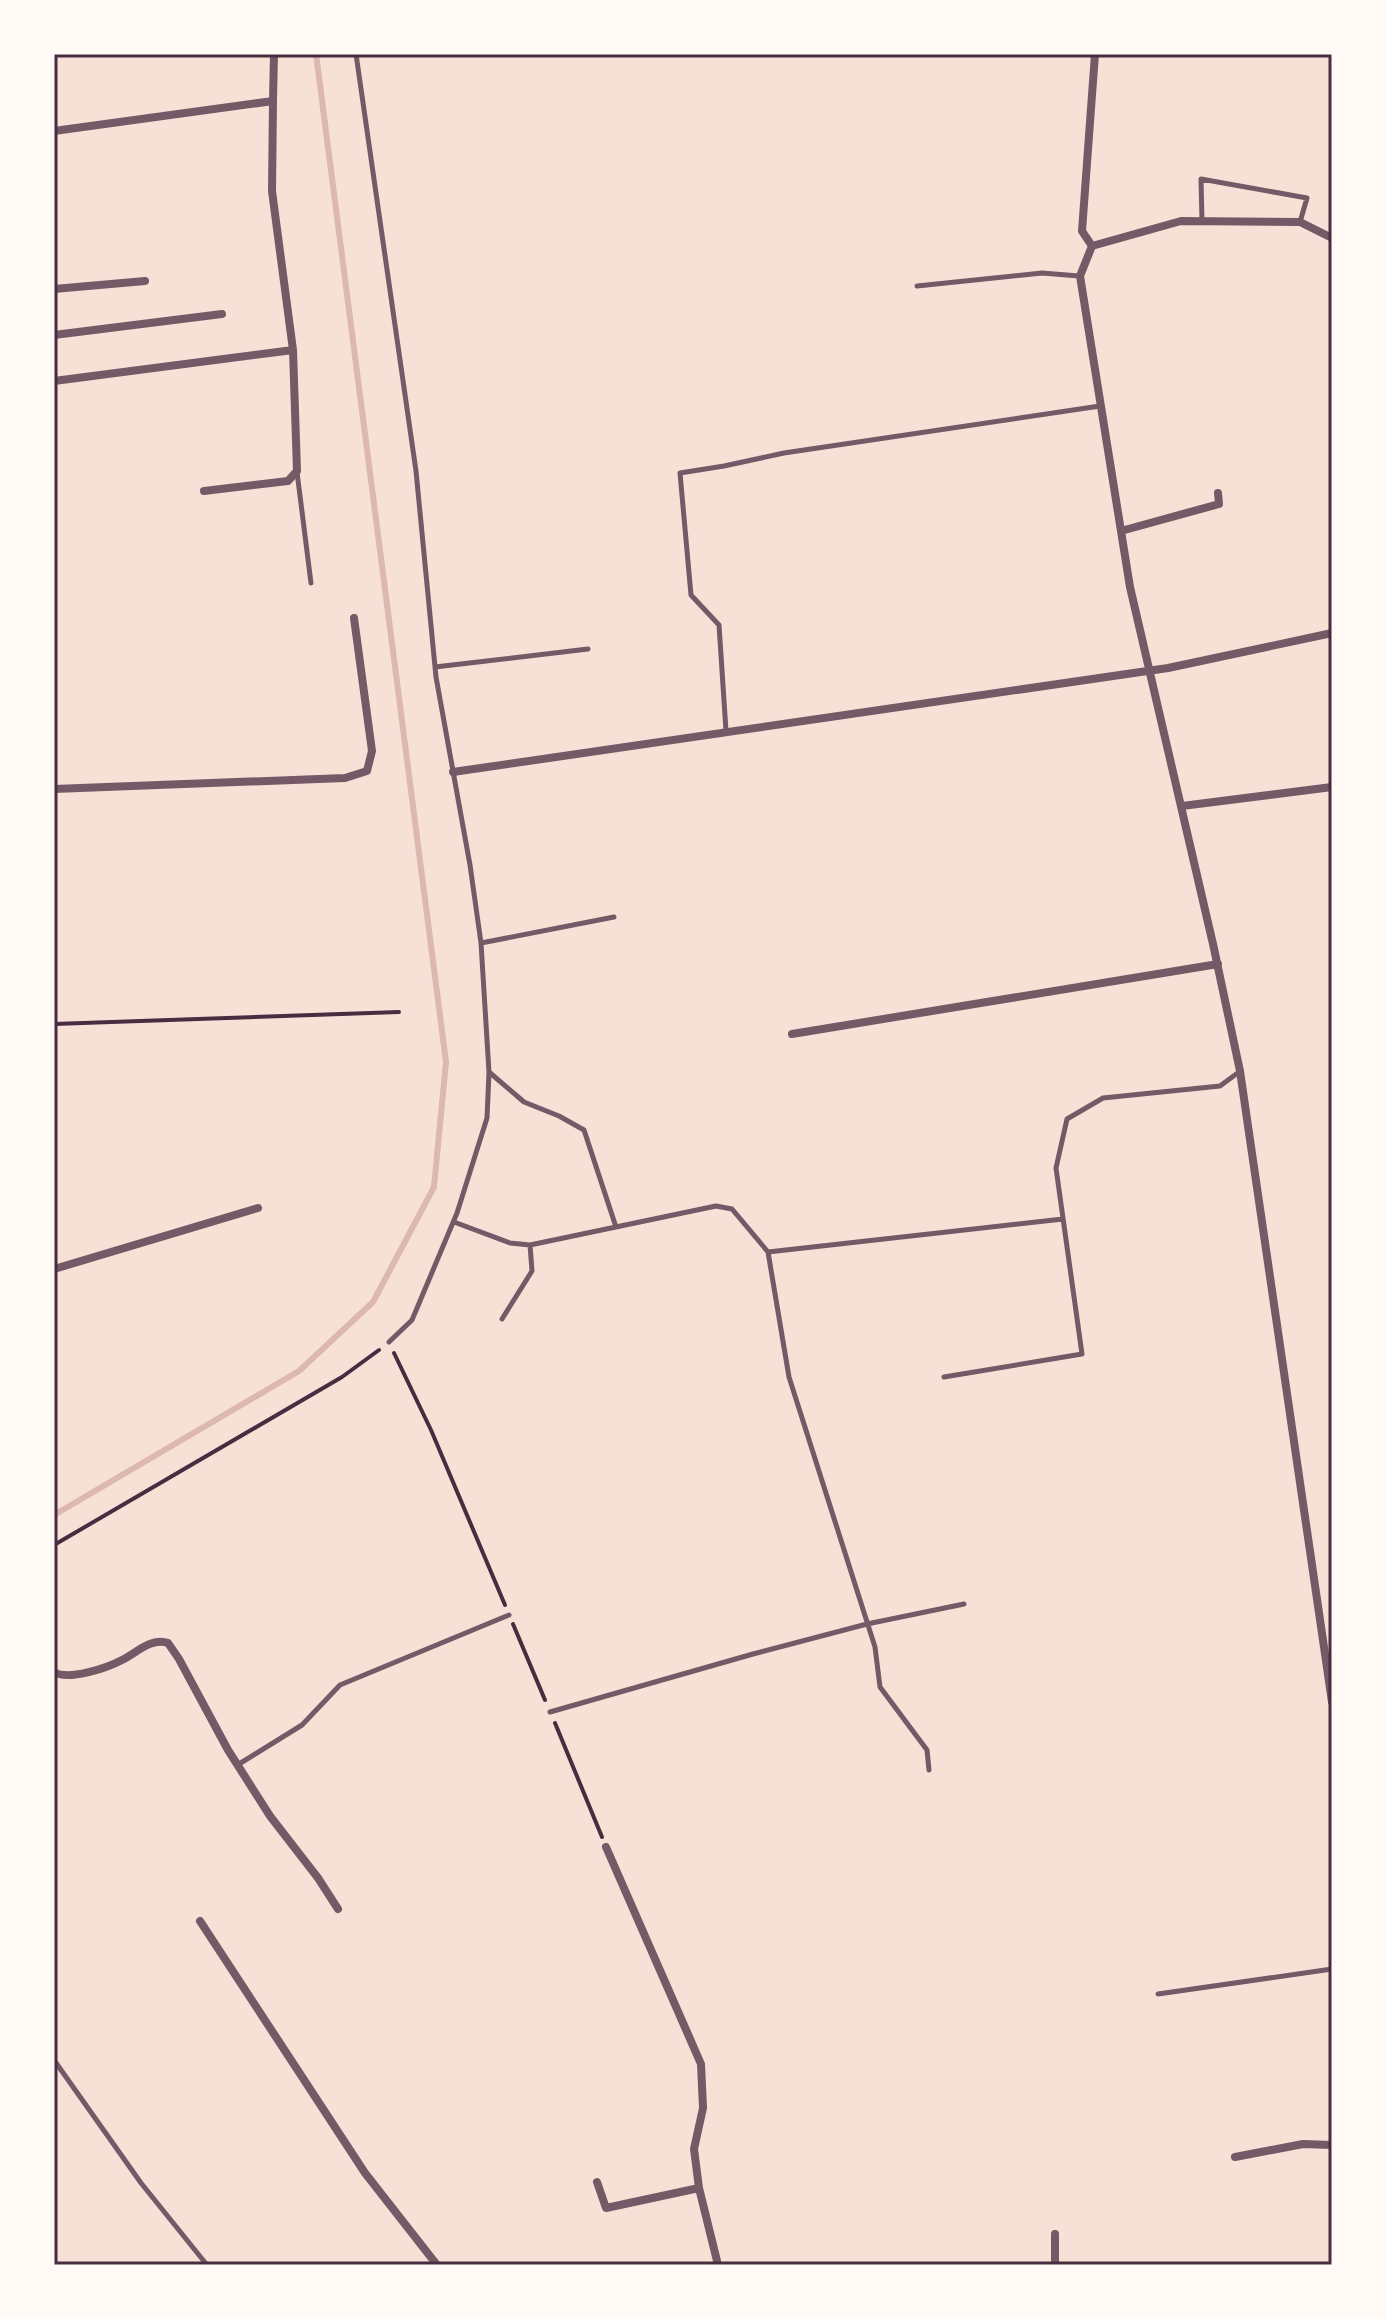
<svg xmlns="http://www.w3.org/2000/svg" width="1386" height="2319" viewBox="0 0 1386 2319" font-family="Lora,serif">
  <rect width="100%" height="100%" fill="#f7e1d7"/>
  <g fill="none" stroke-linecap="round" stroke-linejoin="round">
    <path stroke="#dcb8b0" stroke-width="6" d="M54,1515L299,1371L373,1302L434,1187L446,1062L316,54"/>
    <path stroke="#4a2c40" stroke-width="4" d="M54,1024L399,1012
      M394,1353L431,1430L505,1605
      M54,1545L342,1377L379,1350
      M513,1624L545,1700
      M555,1723L602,1837"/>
    <path stroke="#755966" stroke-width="5" d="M356,54L416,471L436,677L470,865L481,943L489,1072L487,1118L457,1213L412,1320L389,1342
      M1202,221L1201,179L1307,198L1300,222
      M917,286L1042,273L1079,276
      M297,472L311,583
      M435,667L588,649
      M726,731L719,625L691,595L680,473L724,466L784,453L1100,406
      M481,943L614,917
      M489,1072L524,1102L559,1116L584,1130L616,1227
      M454,1222L510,1243L530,1245L716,1206L732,1209L768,1252
      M502,1319L532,1271L530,1245
      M944,1377L1082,1354L1056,1168L1067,1119L1103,1098L1220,1086L1239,1072
      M550,1712L753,1654L867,1624L964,1604
      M239,1764L302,1725L340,1685L509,1615
      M929,1770L927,1750L880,1687L875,1647L789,1377L768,1252L1063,1219
      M1158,1994L1332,1969
      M54,2060L141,2183L207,2265"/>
    <path stroke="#755966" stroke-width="8" d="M273,101L272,191L293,350
      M54,131L273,101L274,54
      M1332,238L1300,222L1181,221L1092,246L1080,276L1130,587L1213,944L1240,1071L1332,1702
      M1092,246L1082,231L1095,54
      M54,289L145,281
      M54,335L222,314
      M54,381L293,350L297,471L288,481L204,491
      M1121,531L1219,504L1218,493
      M453,772L1168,668L1332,633
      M54,789L345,778L367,771L372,751L354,618
      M1182,806L1332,787
      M792,1034L1218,964
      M54,1269L258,1208
      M54,1672C68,1681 107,1668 122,1660C136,1653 152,1637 168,1643L179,1659L228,1750L270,1816L318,1878L338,1909
      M606,1847L701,2064L703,2108L694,2149L699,2188L718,2265
      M200,1921L365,2173L437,2265
      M1235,2157L1303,2144L1332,2145
      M597,2182L606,2208L699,2188
      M1055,2234V2265"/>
  </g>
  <rect width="1386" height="2319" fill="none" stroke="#fffaf5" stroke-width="112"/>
  <rect x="56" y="56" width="1274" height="2207" fill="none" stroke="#4a2c40" stroke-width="3"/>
</svg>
